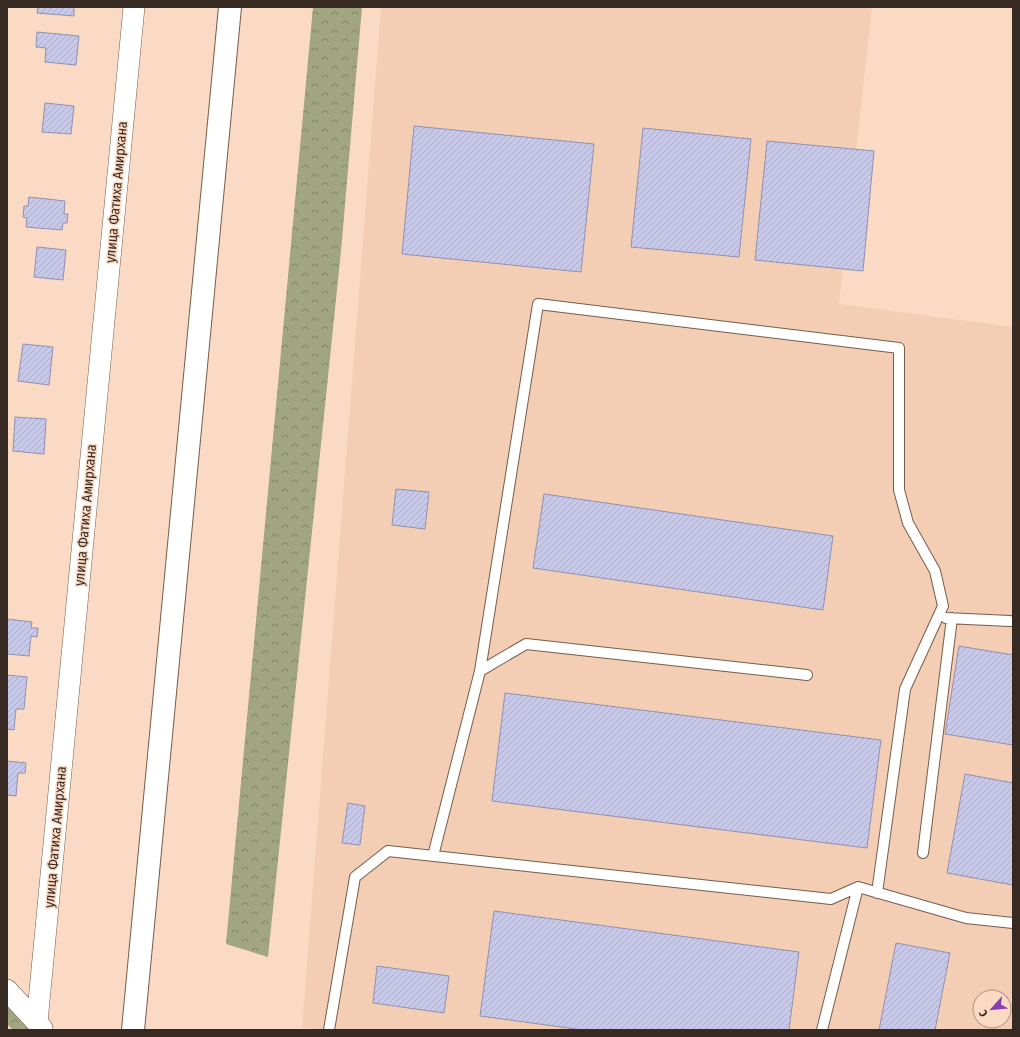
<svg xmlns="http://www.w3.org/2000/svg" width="1020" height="1037" viewBox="0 0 1020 1037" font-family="'Fira Sans Condensed',sans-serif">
  <defs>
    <pattern id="forest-crowns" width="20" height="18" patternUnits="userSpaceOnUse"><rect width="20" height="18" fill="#a2a581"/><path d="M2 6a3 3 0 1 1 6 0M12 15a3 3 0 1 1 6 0" fill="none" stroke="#858769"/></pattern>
    <pattern id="building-hatch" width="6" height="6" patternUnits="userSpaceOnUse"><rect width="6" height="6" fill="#c8c8e9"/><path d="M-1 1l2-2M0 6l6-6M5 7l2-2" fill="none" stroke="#acacc8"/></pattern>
  </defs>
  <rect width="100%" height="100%" fill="#fadac4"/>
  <path fill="#f4ceb4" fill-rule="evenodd" d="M381,7H872L839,304L1013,327V1030H317L302,1027ZM980,997H1004V1021H980Z"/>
  <path fill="url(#forest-crowns)" d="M313,7H362L341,251L268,957L226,944Z
    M7,1001L36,1030H13L7,1024Z"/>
  <path fill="url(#building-hatch)" stroke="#9090b0" d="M38,7H74V16L37,13Z
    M37,32L79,36L76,65L45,62L46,48L36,47Z
    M45,103L74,106L71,134L42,132Z
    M414,126L594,144L581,272L402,254Z
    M643,128L751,139L739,257L631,247Z
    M767,141L874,151L863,271L755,260Z
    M29,197L65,201L64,214H68L67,223H63L62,230L26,227L27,218L23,217L24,206H28Z
    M37,247L66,250L63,280L34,277Z
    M23,344L53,347L49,385L18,381Z
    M15,417L46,419L44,454L13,451Z
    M396,489L429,492L425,529L392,525Z
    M544,494L833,536L823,610L533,568Z
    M7,619L32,622L31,628H38L37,637L31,636L29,656L7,654Z
    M959,646L1013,655V745L945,734Z
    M7,675L27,677L24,709H16L14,730L7,729Z
    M505,693L881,740L867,848L492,801Z
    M7,761L26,763L25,773H18L16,796L7,795Z
    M965,774L1013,783V885L947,873Z
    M348,803L365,806L360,845L342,843Z
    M494,911L799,952L789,1030H583L480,1016Z
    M896,943L950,953L935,1030H879Z
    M377,966L449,976L444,1013L373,1003Z"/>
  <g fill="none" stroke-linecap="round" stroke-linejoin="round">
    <g stroke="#775c49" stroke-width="12">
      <path id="lane" d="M946,618L1010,621
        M480,671L538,304L899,348V490L908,523L935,571L943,606L905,689L877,893
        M923,853L952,618
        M433,856L480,671L526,644L807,675
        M329,1030L355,877L388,851L831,899L858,887L966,918L1013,923
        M822,1030L858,887"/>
    </g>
    <g stroke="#775c49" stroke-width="22">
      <path id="street" d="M7,990L42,1028
        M37,1022L134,7"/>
    </g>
    <g stroke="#775c49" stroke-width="24">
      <path id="secondary" d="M133,1030L230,7"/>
    </g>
    <use href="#lane" stroke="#fff" stroke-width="10"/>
    <use href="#street" stroke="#fff" stroke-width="21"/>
    <use href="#secondary" stroke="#fff" stroke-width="22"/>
  </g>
  <g text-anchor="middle" stroke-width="3" stroke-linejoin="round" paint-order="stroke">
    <g font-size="14" fill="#362a22" stroke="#fadac4">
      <text transform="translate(116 192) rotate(-85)" y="5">улица Фатиха Амирхана</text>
      <text transform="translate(85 515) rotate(-85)" y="5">улица Фатиха Амирхана</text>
      <text transform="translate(55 837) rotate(-85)" y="5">улица Фатиха Амирхана</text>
    </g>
  </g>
  <rect width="1020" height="1037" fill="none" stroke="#362a22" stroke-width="16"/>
  <g transform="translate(992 1009) rotate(243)"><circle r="19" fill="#fadac4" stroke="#ac9483"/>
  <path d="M0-3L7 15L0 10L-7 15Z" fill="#883fb1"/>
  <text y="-6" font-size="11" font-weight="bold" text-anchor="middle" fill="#362a22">С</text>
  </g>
</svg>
